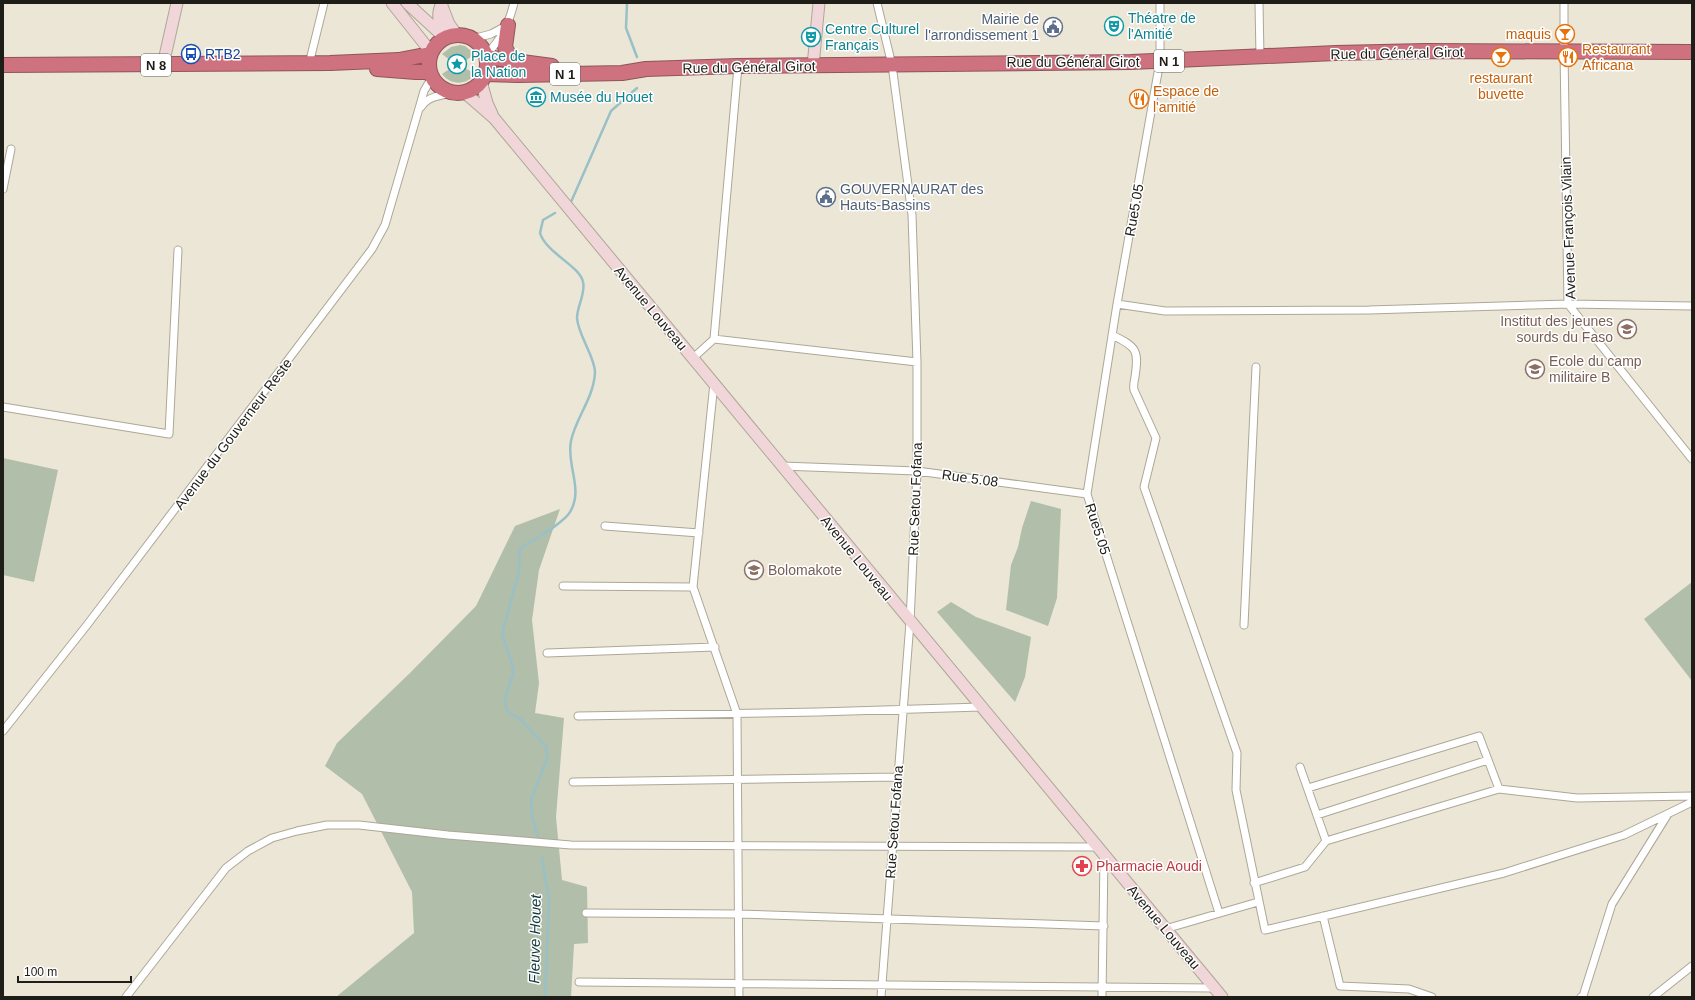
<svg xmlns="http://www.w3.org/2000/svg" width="1695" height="1000" viewBox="0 0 1695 1000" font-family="Helvetica,sans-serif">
  <rect width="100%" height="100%" fill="#ece6d6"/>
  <path fill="#b0beaa" d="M460,45L465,46L475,54L465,61C460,55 456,55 451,61L442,54L451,47Z
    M451,68L455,71L459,72L465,68L475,74C467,85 451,86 442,74Z
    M3,458L58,470L34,582L3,575Z
    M1031,501L1061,509L1057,598L1048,626L1006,610L1011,565L1018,547L1022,528Z
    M560,509L539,570L532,620L539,683L535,713L564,718L556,817L562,880L587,887L588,943L574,944L571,997H336L414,933L412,892L362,794L325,766L337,743L410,673L476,606L515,526Z
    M1692,582V681L1644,619Z
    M951,602L976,617L1031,637L1025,677L1015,702L937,612Z"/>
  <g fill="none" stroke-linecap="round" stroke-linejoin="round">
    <path stroke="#99c0c6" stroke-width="2.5" d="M627,3L626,28L637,57
      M571,202L611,111L637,88
      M538,837L532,816L531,800L547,759L546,746L519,718L509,713L506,708L505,698L513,674V667L502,634L519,571C520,563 518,555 521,548C533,540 564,523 570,512C584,489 566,465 571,441C576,417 594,398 595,372C595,357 578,335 577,318C577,306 586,293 583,282C580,266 546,253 540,233L543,220L555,213
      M542,858L549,900L545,997"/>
    <g stroke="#ada798" stroke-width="9">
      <path id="street" d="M877,3L892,65L912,215L917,362V471L910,622L881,997
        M1160,3V61L1117,304L1087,494L1219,913
        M1259,3L1260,57
        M1564,3V52L1568,304L1692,459
        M472,39L491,34L506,26
        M486,55C502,38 508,26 514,3
        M309,64L324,3
        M421,107C428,96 442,95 453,93
        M3,189L11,149
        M1117,304L1165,311L1369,310L1568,304L1692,306
        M1112,335C1137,347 1139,350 1135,377C1134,382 1133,385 1134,390L1156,438L1144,487L1237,753L1236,790L1265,930L1504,873L1624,835L1692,802
        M714,339L917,362
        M693,358L714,339L738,66
        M714,383L693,587L737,714L739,997
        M3,407L169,434L178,250
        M782,466L917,471L1087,494
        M605,526L699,533
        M563,586L693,587
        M1244,625L1256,367
        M547,653L715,647
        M578,716L818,712L981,707
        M3,731L87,625L372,249L385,225L418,112L424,91L432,77
        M1300,767L1326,841
        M573,782L898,777
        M1308,788L1479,736L1499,789
        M1317,815L1488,760
        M1254,883L1305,867L1326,841L1499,789L1577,798L1692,796
        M586,913L738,914L1104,926
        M1323,916L1340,986L1409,989L1432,997
        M1165,929L1258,902
        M579,982L1214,988
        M126,997L226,868L248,851L272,838L297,831L327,825H359L448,835L571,845L1098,847
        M1102,997L1104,856
        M1581,997L1583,996L1612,904L1668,814
        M1653,997L1692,966"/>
    </g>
    <g stroke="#ada798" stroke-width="13">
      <path id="secondary" d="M392,3L431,52
        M407,3L445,38
        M442,3C436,15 439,23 445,34
        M442,6L449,24L457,35
        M163,65L177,3
        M813,66L819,3
        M481,81L487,103L492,114
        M464,92L494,118L1222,997"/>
    </g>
    <g stroke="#90545b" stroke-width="16">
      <path id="highway" d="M508,25L505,47L512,61
        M429 64a29 29 0 1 1 58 0a29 29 0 1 1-58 0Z
        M486,57L552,66
        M3,65L330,63L399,60L430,54
        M377,69L416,72H430
        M485,74L518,75L622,73L646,69L738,66L1131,62L1336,53L1426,51L1692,52"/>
    </g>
    <use href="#street" stroke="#fff" stroke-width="7"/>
    <use href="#secondary" stroke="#f0d5d9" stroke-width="11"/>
    <use href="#highway" stroke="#ce727f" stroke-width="14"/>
  </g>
  <defs>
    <g id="theatre-ring" transform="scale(1)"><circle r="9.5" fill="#fff" stroke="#0f9aa8" stroke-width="1.5"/><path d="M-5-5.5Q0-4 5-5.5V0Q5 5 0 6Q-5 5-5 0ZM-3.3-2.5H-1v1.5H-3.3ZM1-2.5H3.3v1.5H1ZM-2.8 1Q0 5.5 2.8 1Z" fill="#0f9aa8"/></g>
    <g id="civic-ring" transform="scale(1)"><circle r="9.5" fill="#fff" stroke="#5c6f8a" stroke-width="1.5"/><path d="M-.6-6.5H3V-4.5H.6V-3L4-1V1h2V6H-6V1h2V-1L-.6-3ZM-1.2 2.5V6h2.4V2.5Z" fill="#5c6f8a"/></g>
    <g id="bar-ring" transform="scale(1)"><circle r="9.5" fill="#fff" stroke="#e8710a" stroke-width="1.5"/><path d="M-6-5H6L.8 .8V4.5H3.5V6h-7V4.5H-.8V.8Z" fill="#e8710a"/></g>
    <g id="bus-ring" transform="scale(1)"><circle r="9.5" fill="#fff" stroke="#1a4fb4" stroke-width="1.5"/><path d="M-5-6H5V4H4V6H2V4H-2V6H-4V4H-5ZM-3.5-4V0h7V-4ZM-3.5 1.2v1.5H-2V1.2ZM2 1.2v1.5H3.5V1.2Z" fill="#1a4fb4"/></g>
    <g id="restaurant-ring" transform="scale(1)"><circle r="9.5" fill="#fff" stroke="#e8710a" stroke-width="1.5"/><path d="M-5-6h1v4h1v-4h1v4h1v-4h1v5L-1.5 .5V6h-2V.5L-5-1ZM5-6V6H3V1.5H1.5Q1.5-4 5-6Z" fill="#e8710a"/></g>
    <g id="sight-ring" transform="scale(1)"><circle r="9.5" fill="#fff" stroke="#0f9aa8" stroke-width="1.5"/><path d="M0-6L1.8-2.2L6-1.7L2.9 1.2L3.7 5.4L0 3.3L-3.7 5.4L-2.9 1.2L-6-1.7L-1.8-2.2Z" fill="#0f9aa8"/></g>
    <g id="museum-ring" transform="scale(1)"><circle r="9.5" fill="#fff" stroke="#0f9aa8" stroke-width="1.5"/><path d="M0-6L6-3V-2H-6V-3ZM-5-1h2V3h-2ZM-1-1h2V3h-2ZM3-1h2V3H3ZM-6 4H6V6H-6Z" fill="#0f9aa8"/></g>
    <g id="school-ring" transform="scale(1)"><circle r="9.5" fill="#fff" stroke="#8d6e63" stroke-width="1.5"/><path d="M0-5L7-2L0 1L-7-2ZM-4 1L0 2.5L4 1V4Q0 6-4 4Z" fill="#8d6e63"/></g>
    <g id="pharmacy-ring" transform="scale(1)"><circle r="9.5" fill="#fff" stroke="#e0444e" stroke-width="1.5"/><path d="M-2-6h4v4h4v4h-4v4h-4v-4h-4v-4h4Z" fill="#e0444e"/></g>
  </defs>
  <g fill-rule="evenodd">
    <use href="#theatre-ring" x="1114" y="26"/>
    <use href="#civic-ring" x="1053" y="27"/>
    <use href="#bar-ring" x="1565" y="34"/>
    <use href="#theatre-ring" x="811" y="37"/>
    <use href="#bus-ring" x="191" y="54"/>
    <use href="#bar-ring" x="1501" y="57"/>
    <use href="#restaurant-ring" x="1568" y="57"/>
    <use href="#sight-ring" x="457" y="64"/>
    <use href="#museum-ring" x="536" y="97"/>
    <use href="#restaurant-ring" x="1139" y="99"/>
    <use href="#civic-ring" x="826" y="197"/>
    <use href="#school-ring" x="1627" y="329"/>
    <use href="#school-ring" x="1535" y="369"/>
    <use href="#school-ring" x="754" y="570"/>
    <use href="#pharmacy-ring" x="1082" y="866"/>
  </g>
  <g text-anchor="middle" stroke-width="3" stroke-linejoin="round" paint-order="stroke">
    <g fill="#fff" stroke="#62615d" stroke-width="1">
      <rect x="1154" y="50" width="30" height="22" rx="3"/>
      <rect x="141" y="54" width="30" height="22" rx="3"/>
      <rect x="550" y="63" width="30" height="22" rx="3"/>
    </g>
    <g font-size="13" font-weight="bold" fill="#1e1d17">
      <text x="1169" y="66">N 1</text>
      <text x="156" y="70">N 8</text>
      <text x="565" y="79">N 1</text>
    </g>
    <g font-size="14" fill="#0d838f" stroke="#fff" text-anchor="start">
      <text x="1128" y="23">Théatre de<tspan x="1128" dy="16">l'Amitié</tspan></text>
      <text x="825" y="34">Centre Culturel<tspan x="825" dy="16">Français</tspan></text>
      <text x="471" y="61">Place de<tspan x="471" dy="16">la Nation</tspan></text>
      <text x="550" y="102">Musée du Houet</text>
    </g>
    <g font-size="14" fill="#4e5e75" stroke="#fff" text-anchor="end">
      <text x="1039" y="24">Mairie de<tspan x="1039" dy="16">l'arrondissement 1</tspan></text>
      <text x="840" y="194" text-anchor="start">GOUVERNAURAT des<tspan x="840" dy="16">Hauts-Bassins</tspan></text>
    </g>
    <g font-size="14" fill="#c56008" stroke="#fff" text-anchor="start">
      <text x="1551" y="39" text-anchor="end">maquis</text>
      <text x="1582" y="54">Restaurant<tspan x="1582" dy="16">Africana</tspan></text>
      <text x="1501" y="83" text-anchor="middle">restaurant<tspan x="1501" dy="16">buvette</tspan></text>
      <text x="1153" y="96">Espace de<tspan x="1153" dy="16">l'amitié</tspan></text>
    </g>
    <g font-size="14" fill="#1e1d17" stroke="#fff">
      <text transform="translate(1397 53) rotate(-1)" y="5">Rue du Général Girot</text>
      <text x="1073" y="67">Rue du Général Girot</text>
      <text transform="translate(749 67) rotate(-1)" y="5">Rue du Général Girot</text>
      <text transform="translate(1134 210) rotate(-80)" y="5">Rue5.05</text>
      <text transform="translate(1568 228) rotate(-92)" y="5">Avenue François Vilain</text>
      <text transform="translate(651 308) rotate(50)" y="5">Avenue Louveau</text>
      <text transform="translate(233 434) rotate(-53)" y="5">Avenue du Gouverneur Reste</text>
      <text transform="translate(970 478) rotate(8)" y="5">Rue 5.08</text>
      <text transform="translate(915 499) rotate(-88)" y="5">Rue Setou Fofana</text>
      <text transform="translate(1098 529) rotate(72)" y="5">Rue5.05</text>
      <text transform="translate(857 558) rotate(51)" y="5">Avenue Louveau</text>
      <text transform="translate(894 822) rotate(-86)" y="5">Rue Setou Fofana</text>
      <text transform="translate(1164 927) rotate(50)" y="5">Avenue Louveau</text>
    </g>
    <g font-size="14" fill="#164399" stroke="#fff" text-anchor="start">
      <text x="205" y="59">RTB2</text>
    </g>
    <g font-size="14" fill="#785e54" stroke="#fff" text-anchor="start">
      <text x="1613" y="326" text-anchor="end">Institut des jeunes<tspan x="1613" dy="16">sourds du Faso</tspan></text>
      <text x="1549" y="366">Ecole du camp<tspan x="1549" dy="16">militaire B</tspan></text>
      <text x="768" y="575">Bolomakote</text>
    </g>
    <g font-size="14" fill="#be3a42" stroke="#fff" text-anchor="start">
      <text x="1096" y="871">Pharmacie Aoudi</text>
    </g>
    <g font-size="15" font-style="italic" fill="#10373c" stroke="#fff">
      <text transform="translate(535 939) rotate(-89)" y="5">Fleuve Houet</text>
    </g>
  </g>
  <rect width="1695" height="1000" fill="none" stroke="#1e1d17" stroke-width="8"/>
  <path d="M18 976v6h113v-6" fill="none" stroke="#1e1d17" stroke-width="2"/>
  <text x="24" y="976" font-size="12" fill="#1e1d17" stroke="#ffffff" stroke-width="3" paint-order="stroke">100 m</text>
</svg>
